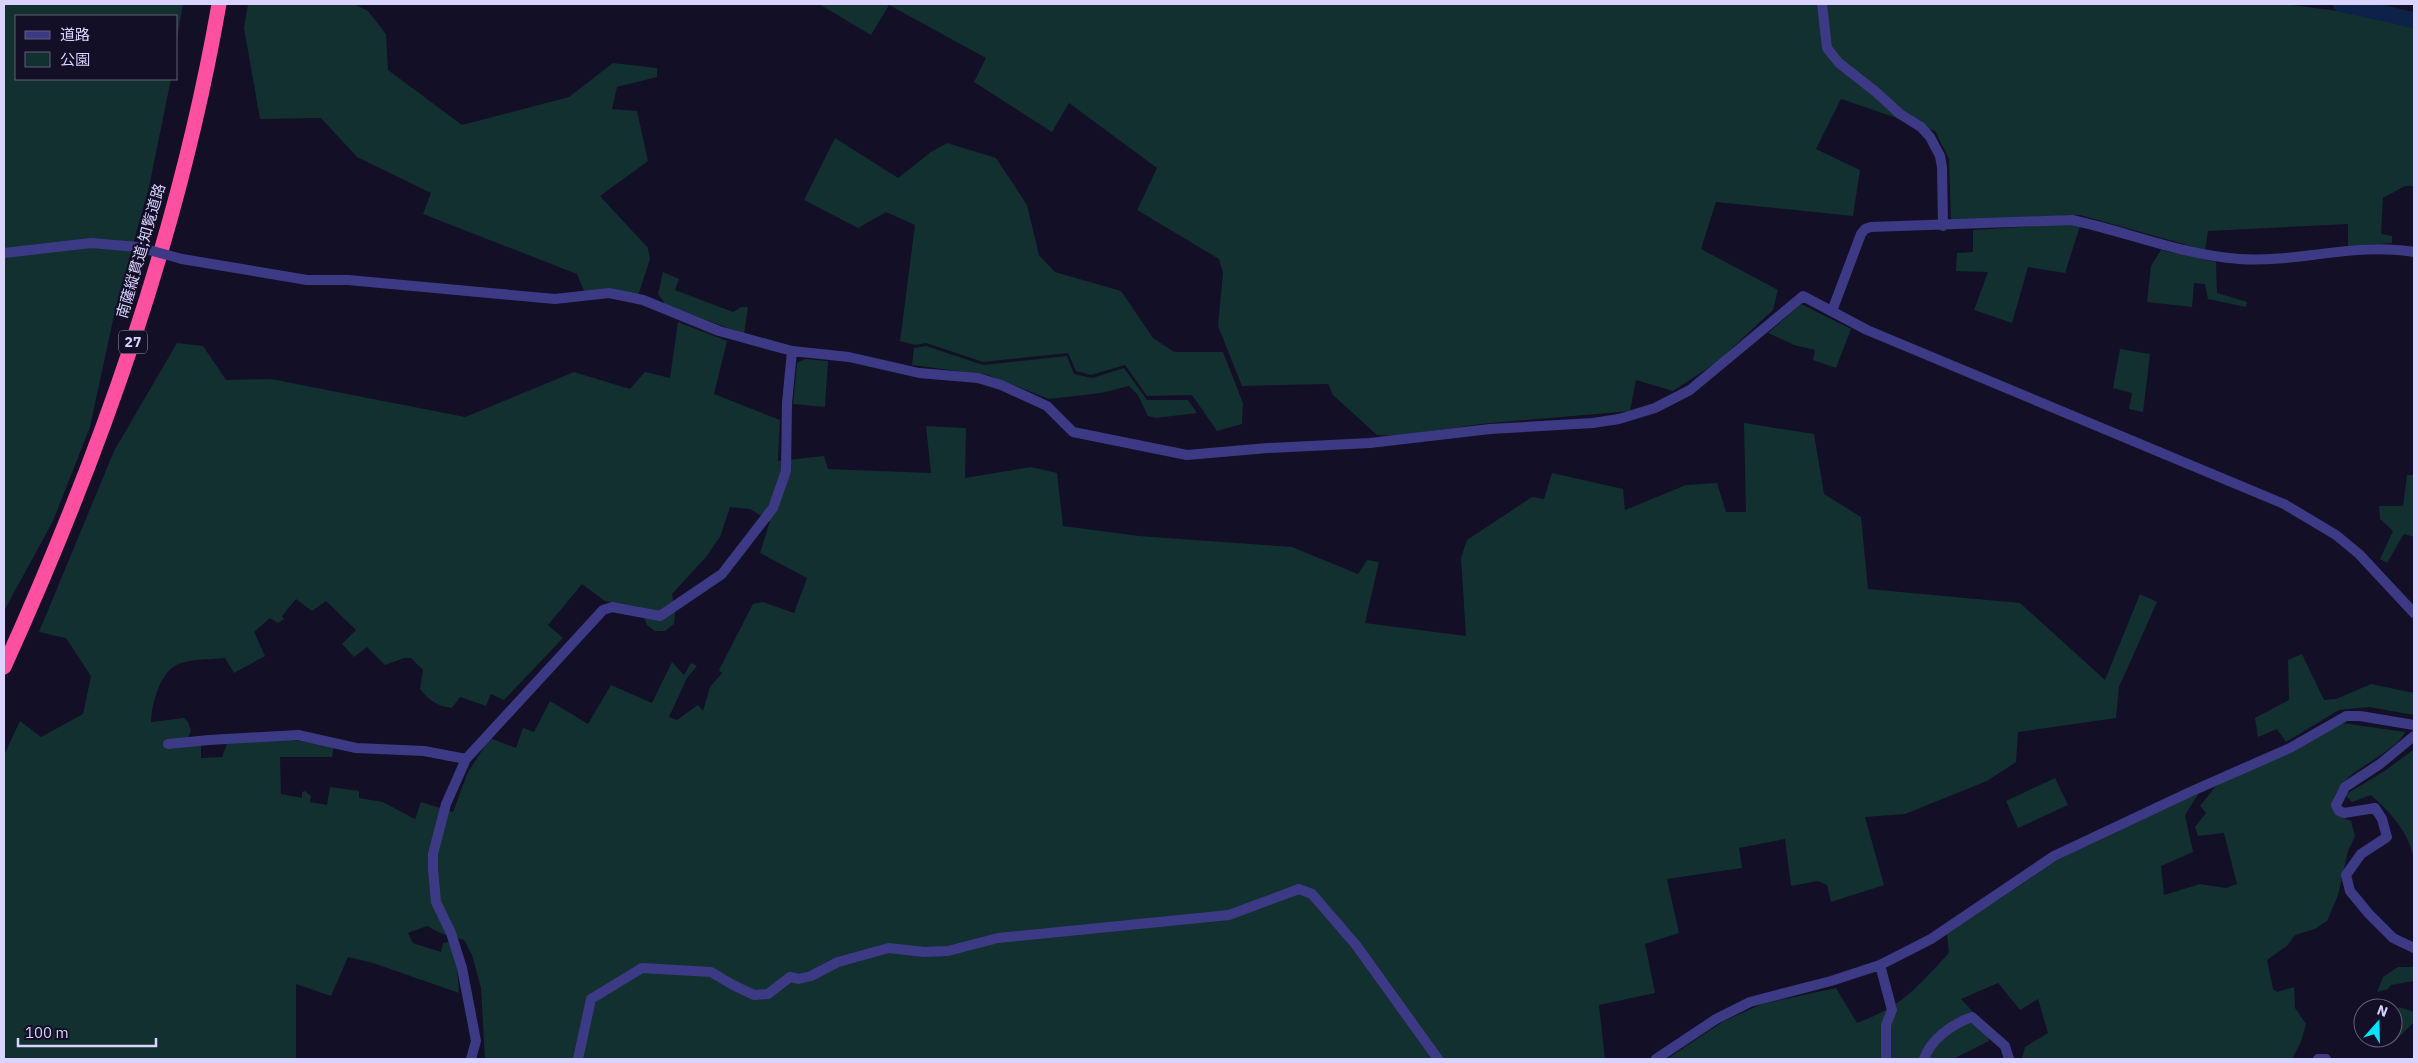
<svg xmlns="http://www.w3.org/2000/svg" width="2418" height="1063" viewBox="0 0 2418 1063" font-family="'IBM Plex Sans','Noto Sans JP',sans-serif">
  <rect width="100%" height="100%" fill="#130f26"/>
  <path fill="#12302f" fill-rule="evenodd" d="M4,4H183L176,44V16H16V79H171L149,187L116,306L90,427L53,521L4,611Z
    M248,4H354L368,11L386,34L388,70L462,125L569,97L613,63L657,68V77L617,87L612,109L637,111L648,161L600,196L648,248L650,259L638,296L610,288L584,291L577,274L423,214L431,193L357,157L321,118L260,119L244,28Z
    M819,4H2284L2353,13L2414,28V186H2405L2383,198L2381,234L2392,236V243L2348,246V224L2208,231L2205,250L2080,215L1951,221L1949,159L1935,131L1841,99L1816,149L1860,170L1853,216L1716,202L1701,249L1778,290L1773,310L1717,362L1673,391L1636,380L1630,411L1481,424L1397,436L1377,435L1333,395L1328,384L1242,386L1218,326L1223,273L1219,259L1137,210L1157,168L1069,103L1052,132L974,82L986,58L889,5L871,35Z
    M835,138L898,178L931,152L947,143L996,158L1027,205L1039,255L1055,272L1121,291L1153,338L1174,352H1223L1243,403L1242,424L1217,431L1192,395L1147,396L1125,365L1091,375L1076,371L1068,353L983,362L926,343L915,345L900,341L915,225L886,212L858,228L804,200Z
    M2072,224L2080,226L2065,273L2028,267L2012,323L1974,310L1988,272L1956,271L1957,253L1973,252V230Z
    M2161,250L2216,262L2217,293L2247,302L2246,307L2208,299L2205,284L2194,283L2192,307L2147,302L2151,266Z
    M663,272L679,279L675,290L733,312L741,307H748L744,334L666,305L658,294Z
    M1801,304L1851,329L1836,368L1813,360L1815,350L1794,345L1768,333Z
    M678,322L727,341L714,394L780,420L778,461L824,456L828,469L931,473L926,426L966,428L965,478L1031,467L1057,473L1063,526L1139,536L1292,547L1358,574L1367,560L1379,562L1365,623L1466,636L1461,558L1467,540L1532,497L1544,499L1552,473L1623,489L1625,510L1686,485L1717,483L1726,512H1746L1744,423L1814,434L1824,494L1861,517L1868,589L2020,603L2105,680L2140,594L2157,602L2119,687L2116,718L2018,732L2016,762L1987,781L1905,814L1865,817L1884,885L1831,902L1827,885L1818,881L1791,886L1785,839L1739,848L1742,868L1667,879L1679,933L1645,944L1655,993L1599,1005L1605,1059H485L481,988L472,955L464,940L440,933L427,926L408,933L413,943L441,952L443,943L449,942L457,967L459,993L373,963L348,957L331,996L296,984V1059H4V755L20,721L41,737L83,714L91,676L66,638L39,632L114,451L177,343L203,346L226,380L271,379L465,417L574,372L630,389L645,372L670,378ZM730,507L750,509L770,521L760,553L807,578L794,613L763,602L753,604L719,670L722,673L710,687L703,711L698,705L677,720L669,717L687,678L697,666L691,663L684,675L672,662L652,703L611,685L588,724L550,701L534,732L523,728L516,748L490,738L468,772L453,812L421,802L415,819L383,802L359,798V791L330,787L327,805L310,802L311,796L305,791L302,792V798L281,794L280,757H332L334,746L284,739L228,741L222,757L201,758V745L188,737L191,731L188,722L184,718L151,722C152,705 159,675 175,666C187,658 211,660 225,658L234,673L265,656L254,632L270,618L278,623L284,619L282,616L296,599L312,611L326,601L356,630L342,644L354,657L367,647L385,665L404,658H411L423,670L420,689C429,701 438,706 452,708L460,697L486,706L491,694L504,700L563,638L548,625L582,584L605,601L640,607L647,625L655,631H665L674,624L675,612L672,594L706,557L720,537Z
    M926,346L983,365L1067,356L1074,374L1092,378L1124,368L1147,400H1188L1197,413L1156,418L1148,416L1138,395L1129,386L1101,393L1049,399L988,375L912,365L914,348Z
    M2120,349L2150,354L2143,412L2129,409L2132,393L2113,388Z
    M805,359L828,361L825,407L793,404L797,363Z
    M2407,475H2414V537L2404,534L2387,563L2380,559L2393,531L2380,519L2379,506H2403Z
    M2302,654L2324,700L2336,699L2371,684L2414,693V715L2369,707L2339,710L2286,742L2277,729L2258,737L2255,718L2289,700L2288,660Z
    M2342,723L2405,732C2392,760 2320,775 2336,815L2351,821L2355,836L2348,851L2338,895L2327,921L2315,929L2295,935L2288,945L2267,960L2273,989L2277,992L2294,987L2295,1008L2306,1024L2301,1042L2292,1059H2022L2025,1047L2048,1033L2038,999L2020,1010L1998,983L1961,999L1988,1028L1989,1041L1953,1059H1667L1724,1021L1762,1004L1836,988L1857,1023C1903,1006 1916,988 1949,953L1947,934L2059,859L2199,793L2185,815L2193,852L2161,866L2164,895L2200,884L2226,888L2237,884L2224,833L2198,836L2195,827L2206,813L2200,806L2216,786Z
    M2414,749V862C2411,834 2391,813 2371,795L2352,802L2345,795L2386,770Z
    M2055,778L2068,805L2018,828L2006,801Z
    M2398,967H2414V981L2391,985L2388,989L2377,992L2383,977Z
    M2399,1007L2414,1012V1022L2394,1042H2380L2371,1038H2393V1019Z"/>
  <g fill="none" stroke-linecap="round" stroke-linejoin="round">
    <path stroke="#0c2248" stroke-width="16" d="M2341,4L2414,20"/>
    <path stroke="#3d3a85" stroke-width="10" d="M1822,4L1827,48L1839,63L1876,92L1900,114L1921,127L1930,137L1940,156L1942,167L1943,226
      M4,253L91,243L138,247
      M182,259L307,280H348L555,299L609,293L624,296L643,300L719,331L792,351L849,357L919,373L978,378L1001,385L1047,406L1073,432L1187,455L1268,448L1370,443L1490,429L1593,423L1619,419L1655,408L1690,390L1803,296L1867,330L2284,504L2336,535L2359,554L2414,613
      M1832,311L1861,234L1865,229L1871,227L2072,220C2128,232 2182,255 2239,259C2299,263 2354,242 2414,252
      M2414,736L2380,764L2345,787L2336,805L2339,811L2344,813L2375,808L2382,819L2387,837L2361,854L2346,875L2350,891L2369,914L2393,938L2414,948
      M168,744L209,740L298,735L356,748L424,751L466,759
      M1880,965L1892,1010L1886,1025V1059
      M471,1059L476,1041L462,968L451,933L436,902L433,869V854L446,804L466,759L603,610L612,607L660,616L722,574L773,508L786,471L787,403L792,351
      M578,1059L591,999L642,968L711,972L733,985L754,995L768,994L790,977L799,979L811,976L838,962L889,948L924,952L948,951L998,938L1229,915L1299,889L1312,894L1356,945L1438,1059
      M1656,1059L1716,1019L1750,1002L1831,981L1880,965L1931,939L2054,856L2190,792L2290,748L2346,716H2360L2414,725
      M1924,1059C1931,1039 1952,1024 1972,1017L2005,1046L2009,1059
      M2318,1059H2326"/>
    <path stroke="#ff4fa3" stroke-width="15" d="M4,667C100,455 179,234 219,4"/>
    <path stroke="#3d3a85" stroke-width="10" d="M138,247L182,259"/>
  </g>
  <g text-anchor="middle" stroke-width="4" stroke-linejoin="round" paint-order="stroke">
    <rect fill="#130f26" stroke="#9e99be" stroke-width="1" x="119" y="330.5" width="28" height="23" rx="4"/>
    <g font-size="14" font-weight="bold" fill="#d9d4ff">
      <text x="133" y="347">27</text>
    </g>
    <g font-size="15" fill="#d9d4ff" stroke="#130f26">
      <text transform="translate(141 251) rotate(-74)" y="5">南薩縦貫道;知覧道路</text>
    </g>
  </g>
  <rect width="2418" height="1063" fill="none" stroke="#d9d4ff" stroke-width="10"/>
  <rect x="15" y="15" width="162" height="65" fill="#130f26" stroke="#625e7d"/>
  <rect x="25" y="31" width="25" height="8" fill="#3d3a85" stroke="#625e7d"/>
  <text x="60" y="40" font-size="15" fill="#d9d4ff">道路</text>
  <rect x="25" y="52" width="25" height="15" fill="#12302f" stroke="#625e7d"/>
  <text x="60" y="65" font-size="15" fill="#d9d4ff">公園</text>
  <g transform="translate(2378 1023) rotate(20)"><circle r="24" fill="#130f26" stroke="#625e7d"/>
  <path d="M0-4L9 19L0 12L-9 19Z" fill="#00e5ff"/>
  <text y="-8" font-size="14" font-weight="bold" text-anchor="middle" fill="#d9d4ff">N</text>
  </g>
  <path d="M18 1038v8h138v-8" fill="none" stroke="#d9d4ff" stroke-width="2.5"/>
  <text x="25" y="1038" font-size="15" fill="#d9d4ff" stroke="#130f26" stroke-width="4" paint-order="stroke">100 m</text>
</svg>
